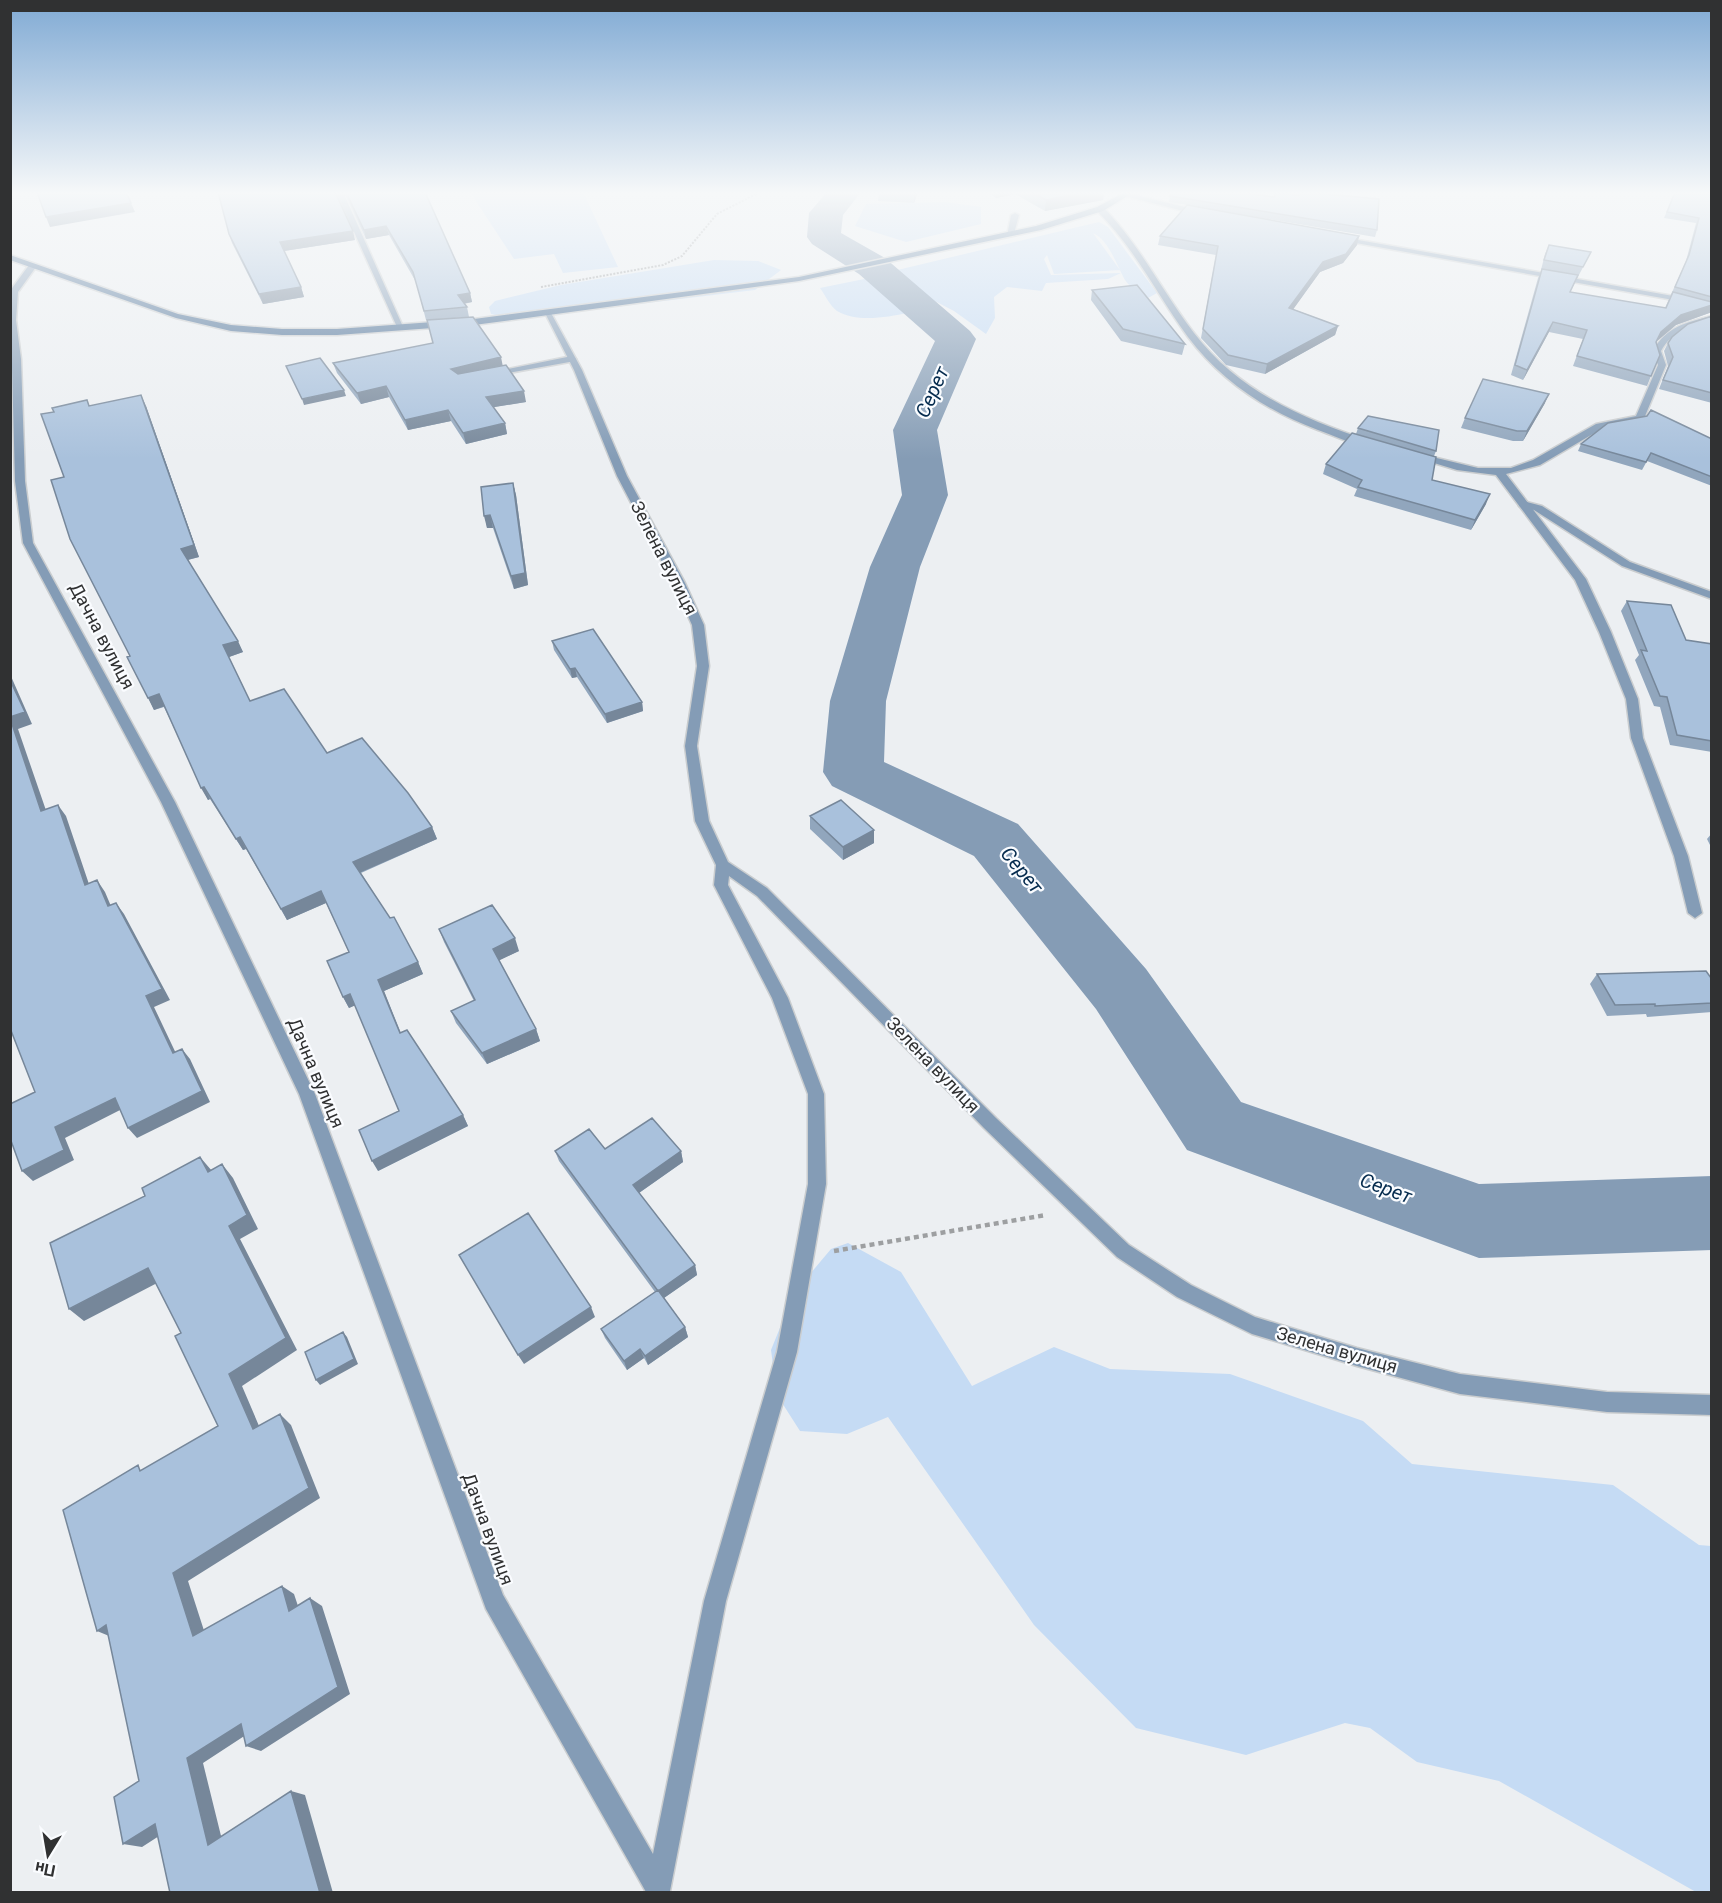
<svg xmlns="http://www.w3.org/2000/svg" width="1722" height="1903" viewBox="0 0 1722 1903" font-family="Roboto,sans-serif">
  <rect width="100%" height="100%" fill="#eceff2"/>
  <path fill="#c5dbf4" d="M470,192H583L618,267L563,273L554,254L514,259Z
    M945,202L981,207V224L906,242L855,226L866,204Z
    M1099,222L1108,227L1157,293L1148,298C1141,293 1129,287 1125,280C1117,266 1109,240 1093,233L1120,270L1054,274L1047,255L1044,259L1051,275L1121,273L1108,279L1046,283L1042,291L1007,287L994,297L995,318L986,334L954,311L898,282L889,272Z
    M714,260L758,261L781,270L755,290L515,319L491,314L489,307L495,301L561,285Z
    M874,277L896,292L908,313C887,317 857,323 837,311C830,306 825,295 820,288Z
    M848,1243L901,1272L972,1386L1054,1347L1110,1369L1230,1374L1363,1421L1412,1464L1613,1485L1699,1545L1711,1546V1892H1696L1499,1781L1417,1762L1370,1728L1345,1723L1246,1755L1136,1728L1034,1625L888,1417L847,1434L800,1431L777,1395L771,1350L794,1293L831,1249Z"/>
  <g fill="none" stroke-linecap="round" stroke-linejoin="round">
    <path fill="#859cb5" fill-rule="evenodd" d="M827,192H861L843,215L841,233L885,258L970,331L976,339L937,430L948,495L920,567L886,701L884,762L1018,824L1146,969L1241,1102L1479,1184L1712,1176V1250L1479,1258L1187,1150L1096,1009L974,856L832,786L823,772L830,701L870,567L902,495L893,430L935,341L859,274L812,244L807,237L809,213Z"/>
    <g stroke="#cacdcf" stroke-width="3">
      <path id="lane" d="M1015,213L1019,215L1014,234L1007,236L1011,215Z
        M572,356L576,359L575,361L492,376L488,373Z
        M1523,501L1542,506L1630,562L1712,592V599L1622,566L1534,510L1519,506V502Z"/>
    </g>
    <g stroke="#cacdcf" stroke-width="3">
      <path id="street" d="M336,192H343L404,329L397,327Z
        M1127,193L1206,212L1207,214L1203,216L1125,196Z
        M1097,207H1103C1140,245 1162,291 1194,333C1238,391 1303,419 1370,441V445C1355,447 1333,435 1318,430C1267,411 1221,381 1188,337C1157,295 1135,248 1097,211Z
        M1336,236L1690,299L1694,301L1690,303L1339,240Z
        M29,265L36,267L18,292L16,320L21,359L25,481L33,543L175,802L315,1094L503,1595L653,1854L704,1601L777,1352L808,1184V1094L772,998L714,885L716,865L695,821L685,746L697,666L692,625L673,583L617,476L574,370L544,311L551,313L582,370L627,476L685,583L704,625L709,666L697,746L709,821L728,862L767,888L996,1118L1129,1245L1191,1285L1255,1317L1357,1348L1460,1374L1607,1392L1712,1395V1415L1607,1412L1460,1394L1357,1366L1252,1334L1177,1297L1117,1257L984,1128L757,896L729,876L728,885L788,998L824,1094L826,1184L797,1352L726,1601L670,1891L646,1892L486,1609L299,1094L161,802L23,543L15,481L10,291Z
        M1712,316V321C1690,326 1672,331 1661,351L1666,365L1643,421L1603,428L1540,465L1506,474L1586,579L1611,632L1638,699L1643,738L1688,856L1702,913L1695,918L1688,913L1674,856L1631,738L1626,699L1599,632L1575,580L1496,475L1457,470L1411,456L1416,453L1478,468H1511L1533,460L1596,424L1636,416L1658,365L1653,351C1666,327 1686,322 1712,316Z"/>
    </g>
    <g stroke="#cacdcf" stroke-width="3">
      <path id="secondary" d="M1125,192H1134L1103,211L1041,230L799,281L474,325L337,335H282L231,331L176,318L10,260V255L178,314L231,325L282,329H337L474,319L799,277L1036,226L1097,207Z"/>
    </g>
    <path stroke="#9d9fa1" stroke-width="2" stroke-dasharray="2 1.5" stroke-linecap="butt" d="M541,287L663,265L682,256L717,214L760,192"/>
    <path stroke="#9d9fa1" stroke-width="4.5" stroke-dasharray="5 4" stroke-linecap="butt" d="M834,1251L1046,1215"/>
    <use href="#lane" fill="#849cb6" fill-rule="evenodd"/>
    <use href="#street" fill="#849cb6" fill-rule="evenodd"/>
    <use href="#secondary" fill="#507399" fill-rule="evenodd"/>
  </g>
  <path fill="#91a6bd" d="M344,192H425L470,293L472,302L464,304L467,307L469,317L426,320L416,282L389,235L366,239Z
    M879,192H918L914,203L878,201Z
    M987,192H1104L1103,200L1045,211L1015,194L996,198Z
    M1299,192L1377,230L1375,237L1191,206L1359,236L1357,245L1343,263L1320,272L1293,309L1338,326L1335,335L1265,374L1226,365L1201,338L1216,255L1158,245L1160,236L1187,205L1169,202L1170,196L1274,197L1298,195Z
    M1675,192H1712V312L1676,325L1657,341L1651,376L1647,386L1573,366L1583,339L1549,332L1523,380L1511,375L1538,278L1542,270H1541L1545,254L1549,245L1591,252L1570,292L1665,308L1686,261L1696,223L1664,218Z
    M229,234L355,240L284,251L301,287L304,297L263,304L232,243Z
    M1092,290L1185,344L1182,355L1121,341L1091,300Z
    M1712,316V403L1659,389L1668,366L1664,351L1668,343Z
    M333,363L503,366L526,402L493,407L505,423L507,434L466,444L451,421L408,430L389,397L361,404L337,373Z
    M87,400L89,405L146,406L199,557L188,560L243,652L229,657L250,701L327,753L432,827L437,839L361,873L418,962L423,974L384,991L401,1033L463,1115L468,1126L378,1171L399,1111L355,1005L349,1008L343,997L349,952L326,903L287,920L246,849L243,850L210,799L208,800L164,707L154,710L130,656L64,477Z
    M1545,403L1523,441H1513L1461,428L1465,418Z
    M1358,428L1436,451L1434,456L1432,480L1486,504L1471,530L1354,496L1357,489L1323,474L1326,464L1414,451L1356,434Z
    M1712,439V486L1647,461L1642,470L1578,451L1581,444Z
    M513,483L516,495L528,585L514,589L493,528H487L481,487Z
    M1627,601L1686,640L1712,644V752L1670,745L1660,707L1654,706L1635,660L1639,655L1621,611Z
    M552,641L642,702L643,711L607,723L577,677L572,678L554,650Z
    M810,816L874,843L843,860L810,829Z
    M1712,833V849L1707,839Z
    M439,929L519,951L499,960L536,1029L540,1041L487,1064L456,1023L451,1011L474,1001L444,942Z
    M1597,974L1712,978V1012L1647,1017L1646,1014L1607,1016L1590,984Z
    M605,1149L681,1151L683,1162L639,1193L695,1265L697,1275L664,1298L685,1327L688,1337L648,1365L644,1358L627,1370L605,1338L601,1329L655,1292L559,1161L555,1151Z"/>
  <path fill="#76879a" d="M914,192H918L914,203Z
    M996,192H1015V194L996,198Z
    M1086,192H1104L1103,200L1045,211L1046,200Z
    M131,203L135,212L50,227L46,217Z
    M386,226L389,235L366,239L364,230Z
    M353,231L355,240L284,251L280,242Z
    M1359,236L1357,245L1343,263L1320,272L1287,318L1289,308L1323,262Z
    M301,287L304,297L263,304L259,294Z
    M470,293L472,302L460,304L458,295Z
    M1712,305V312L1676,325L1657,341L1661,332L1681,315Z
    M1553,322L1549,332L1523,380L1527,370Z
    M1338,326L1335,335L1265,374L1267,364Z
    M501,357L503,367L454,379L451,369Z
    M386,386L389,397L361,404L357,393Z
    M344,390L346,396L304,405L302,399Z
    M524,391L526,402L489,408L486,397Z
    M1549,394L1545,403L1523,441L1527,431Z
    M141,395L146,406L199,557L187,560L181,549Z
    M448,410L451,421L408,430L405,420Z
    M505,423L507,434L466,444L463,433Z
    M513,483L516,495L528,585L514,589L511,576Z
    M1490,494L1486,504L1471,530L1475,520Z
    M490,515L493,528H487L484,516Z
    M238,641L243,652L229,657L223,645Z
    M575,668L577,677L572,678L570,669Z
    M10,674L32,724L18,729L50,822L41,811L10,718Z
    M159,694L165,706L154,710L148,698Z
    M642,702L643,711L607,723L605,714Z
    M204,787L210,799L208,800L201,788Z
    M58,805L66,816L93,896L85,885Z
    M432,827L437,839L359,873L353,862Z
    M874,830V843L843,860V847Z
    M240,837L246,849L243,850L236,839Z
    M97,880L105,892L116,918L108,906Z
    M321,891L326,903L287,920L281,909Z
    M116,903L124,914L170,1000L154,1007L181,1064L173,1053L146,996Z
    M515,938L519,951L498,961L493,949Z
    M418,962L423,974L384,991L405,1045L400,1033L378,980Z
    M350,994L356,1005L349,1008L343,997Z
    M536,1029L540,1041L487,1064L482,1053Z
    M182,1049L190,1059L210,1102L137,1138L128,1128Z
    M115,1098L124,1108L65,1138L74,1160L33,1181L22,1171L55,1127Z
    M463,1115L468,1126L378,1171L372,1161Z
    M681,1151L683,1162L636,1195L633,1185Z
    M200,1157L212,1171L208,1172Z
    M222,1164L233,1178L258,1229L240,1239L297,1350L242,1386L265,1440L253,1429L229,1374V1226Z
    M695,1265L697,1275L661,1300L658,1291Z
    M148,1268L161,1281L84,1321L69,1309Z
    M591,1307L595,1317L524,1364L518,1355Z
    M685,1327L688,1337L648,1365L645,1356Z
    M343,1332L347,1337L358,1364L320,1385L316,1380Z
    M640,1349L644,1358L627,1370L624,1361Z
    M280,1414L291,1425L320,1498L188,1581L208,1643L193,1636L173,1573Z
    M282,1586L294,1594L302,1618L289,1611Z
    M310,1598L322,1606L350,1694L261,1751L246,1746Z
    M106,1625L114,1638L97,1631Z
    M241,1724L255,1729L203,1763L224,1848L208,1845L187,1758Z
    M291,1791L305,1795L333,1893H320Z
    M155,1824L173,1827L142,1847L123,1844Z"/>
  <path fill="#a9c1dc" stroke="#76879a" stroke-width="1.5" d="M37,192H126L131,203L46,217Z
    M218,192H335L353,231L280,242L301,287L259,294L229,234Z
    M346,192H425L470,293L458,295L467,307L424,311L413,272L386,226L364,230Z
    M1032,192H1086L1046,200Z
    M1174,192H1240L1274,197L1276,193L1299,195V192H1304L1379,199L1377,230L1170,196Z
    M1675,192H1712V297L1675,287L1689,255L1699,218L1667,212Z
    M1187,205L1359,236L1346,254L1323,262L1289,308L1338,326L1267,364L1228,355L1203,329L1218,246L1160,236Z
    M1549,245L1591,252L1583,267L1544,260Z
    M1542,269L1578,275L1570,292L1666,308L1673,292L1712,302V305L1681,315L1661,332L1656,342L1660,355L1651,376L1577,356L1587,330L1553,322L1527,370L1515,365Z
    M1137,285L1185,344L1123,329L1092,290Z
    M1712,316V393L1663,380L1673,357L1668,343L1672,337L1688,324Z
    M473,317L501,357L451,369L458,374L506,365L524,391L486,397L505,423L463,433L448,410L405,420L386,386L357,393L333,363L433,343L427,320Z
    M320,358L344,390L302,399L286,366Z
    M1483,379L1549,394L1527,431H1517L1465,418Z
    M141,395L194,545L181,549L238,641L223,645L250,701L284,689L327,753L362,738L408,793L432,827L353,862L390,918L394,917L418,962L378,980L400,1033L407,1030L463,1115L372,1161L359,1130L399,1111L350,994L343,997L327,961L349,952L321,891L281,909L240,837L236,839L204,787L201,788L159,694L148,698L127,657L130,656L70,539L51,480L64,477L41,414L54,412L52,408L87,400L89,406Z
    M1651,410L1712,439V477L1651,453L1646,462L1581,444L1608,423L1647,416Z
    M1368,416L1439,430L1436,451L1358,428Z
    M1352,433L1436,457L1432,480L1490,494L1475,520L1358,487L1362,480L1326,464Z
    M513,483L525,573L511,576L490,515L484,516L481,487Z
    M1627,601L1671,605L1686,640L1712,644V741L1677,735L1667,697L1660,696L1641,650L1647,651Z
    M593,629L642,702L605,714L575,668L570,669L552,641Z
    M10,680L25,712L10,717Z
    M10,718L41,811L58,805L85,885L97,880L108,906L116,903L162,989L146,996L173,1053L182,1049L202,1091L128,1128L115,1098L55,1127L64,1150L22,1171L10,1138V1104L35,1092L10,1028Z
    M841,800L874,830L843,847L810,816Z
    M492,905L515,938L493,949L536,1029L482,1053L451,1011L475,1000L439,929Z
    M1706,971L1711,978H1712V1003L1655,1006V1004L1615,1005L1597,974Z
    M652,1118L681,1151L633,1185L695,1265L658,1291L555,1151L589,1129L605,1149Z
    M200,1157L208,1172L222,1164L247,1215L229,1226L286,1338L229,1374L253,1429L280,1414L309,1488L173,1573L193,1636L282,1586L289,1611L310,1598L338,1687L246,1746L241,1724L187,1758L208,1845L291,1791L320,1893H170L155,1824L123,1844L114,1797L139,1781L106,1625L97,1631L63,1510L138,1465L140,1471L218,1426L175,1336L181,1333L148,1268L69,1309L50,1243L145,1196L142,1188Z
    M528,1213L591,1307L518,1355L459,1255Z
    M658,1290L685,1327L645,1356L640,1349L624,1361L601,1329Z
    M343,1332L354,1359L316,1380L305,1352Z"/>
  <linearGradient id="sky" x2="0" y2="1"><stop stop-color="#80aad4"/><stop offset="0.42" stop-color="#f6f8f9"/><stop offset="1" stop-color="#f6f8f9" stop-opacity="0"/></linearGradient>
  <rect width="1722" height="459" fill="url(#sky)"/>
  <g text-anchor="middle" stroke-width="4.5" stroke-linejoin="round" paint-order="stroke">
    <g font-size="18" fill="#303132" stroke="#fafcff">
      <text transform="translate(664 558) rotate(63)" y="6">Зелена вулиця</text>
      <text transform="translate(102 636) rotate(62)" y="6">Дачна вулиця</text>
      <text transform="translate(933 1065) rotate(46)" y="6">Зелена вулиця</text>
      <text transform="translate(316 1073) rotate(67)" y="6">Дачна вулиця</text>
      <text transform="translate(1337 1350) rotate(16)" y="6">Зелена вулиця</text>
      <text transform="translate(488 1529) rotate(70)" y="6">Дачна вулиця</text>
    </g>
    <g font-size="20" font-style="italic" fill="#052b4e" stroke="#fafcff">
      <text transform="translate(932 392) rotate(-66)" y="7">Серет</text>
      <text transform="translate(1022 870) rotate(50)" y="7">Серет</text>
      <text transform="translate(1386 1188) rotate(20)" y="7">Серет</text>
    </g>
  </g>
  <rect width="1722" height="1903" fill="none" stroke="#303132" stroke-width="24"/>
  <g transform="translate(48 1855) rotate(191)" stroke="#fafcff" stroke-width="4.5" paint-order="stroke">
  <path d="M0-4.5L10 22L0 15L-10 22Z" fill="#303132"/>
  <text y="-9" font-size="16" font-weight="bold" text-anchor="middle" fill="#303132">Пн</text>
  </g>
</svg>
